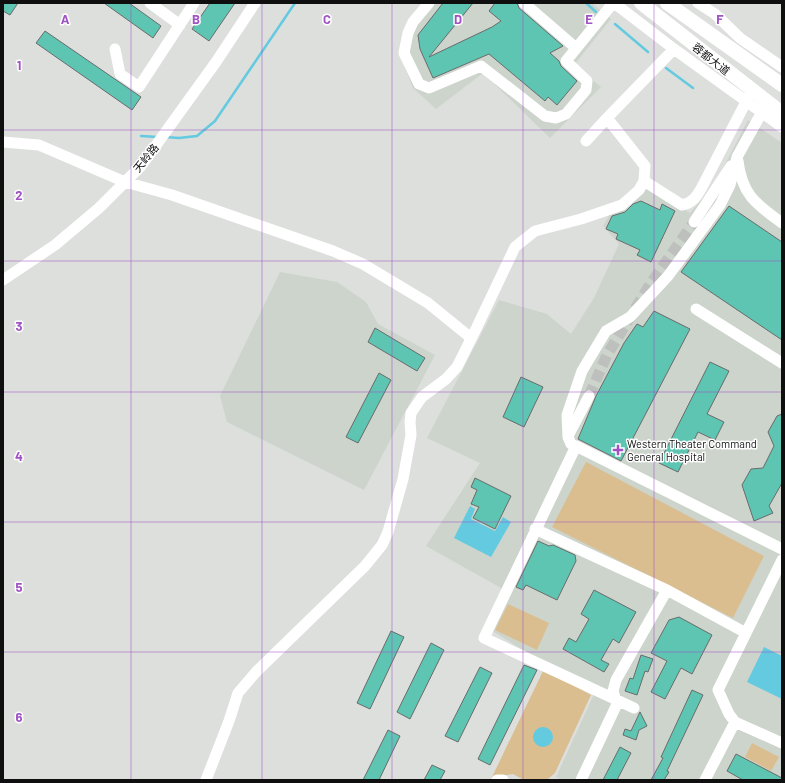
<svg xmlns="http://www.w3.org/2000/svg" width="785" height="783" viewBox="0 0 785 783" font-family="Barlow,'Noto Sans SC',sans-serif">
  <rect width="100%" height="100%" fill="#dddfdd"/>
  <path fill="#ccd4cc" d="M424,3H592L611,19L574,65L601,87L550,138L483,73L436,109L413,88L399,52L407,23Z
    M748,120L782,143V780H561L556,777L594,694L486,627L503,589L426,546L480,463L427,438L499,300L547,314L571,334L594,298L619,244L603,226L611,212L646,187L690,213L715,184Z
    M280,272L337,282L366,302L378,324L435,355L364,490L227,422L220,396Z"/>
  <path fill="#dbbe8f" d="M586,462L764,556L733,618L552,527Z
    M508,604L549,623L537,650L495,630Z
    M544,669L591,695L555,773L547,780H524L513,774L492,777Z
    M752,743L779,757L771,771L745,757Z"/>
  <path fill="#63cae0" d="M470,506L475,509L471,519L495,531L503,517L511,522L491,557L454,538Z
    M764,647L782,656V699L747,682Z
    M533 737a10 10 0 1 1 20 0a10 10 0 1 1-20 0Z"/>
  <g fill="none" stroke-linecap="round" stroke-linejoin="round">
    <path stroke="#63cae0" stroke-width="2.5" d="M586,3L596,12
      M615,24L648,52
      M666,68L693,88
      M141,136L158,137
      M165,137L179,138L197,136L215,121L295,3"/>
  </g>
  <path fill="#5dc5b2" stroke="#696c6b" d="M3,3H18L10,15L3,11Z
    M104,3H129L161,26L153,38Z
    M210,3H235L209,41L192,29Z
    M443,3H473L429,57L492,27L501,21L489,11L495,3H517L519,8L563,46L550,53L559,61L561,66L577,81L557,105L548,97L545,101L489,54L433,78L420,49L418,35Z
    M45,31L141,97L132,110L36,43Z
    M641,201L660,210L662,204L675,211L651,262L637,255L640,250L616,239L618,234L606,229L612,216L625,212L633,204Z
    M729,206L782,242V340L681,272Z
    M654,311L690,329L621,461L578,439L596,396L624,343L637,324L643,327Z
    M375,328L425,358L417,371L368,342Z
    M710,362L729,371L707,414L724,422L715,440L698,432L678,472L659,463Z
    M379,373L391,380L358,443L346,437Z
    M521,377L543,387L524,427L503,417Z
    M782,414V483L769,506L773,513L754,521L742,485L751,469L763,468L774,446L768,432L777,416Z
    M475,478L511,496L495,529L473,518L479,507L471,504L477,490L471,487Z
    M538,541L549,546L553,545L575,555L576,561L557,600L526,585L523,590L516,587Z
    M594,590L636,612L619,643L613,639L601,660L609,664L604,672L563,649L569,638L576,642L589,619L581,614Z
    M679,617L712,635L692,674L681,668L665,699L651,692L667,661L651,653L669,620Z
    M391,631L404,637L370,709L357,703Z
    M431,643L444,650L410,719L397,712Z
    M641,655L653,659L648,672L645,671L637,695L625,691L630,678L633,679Z
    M524,665L537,670L490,765L478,759Z
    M480,667L492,673L458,742L445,736Z
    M692,690L703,695L667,771L669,772L664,780H651L663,758L661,757Z
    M640,712L647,726L639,730L636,740L623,735L625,729L631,731Z
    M388,730L400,736L379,780H363Z
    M620,747L631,753L617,780H603Z
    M736,754L782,778V780H743L727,771Z
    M432,765L445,771L440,780H424Z"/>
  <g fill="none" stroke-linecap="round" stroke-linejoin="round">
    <path stroke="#bec0be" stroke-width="11" stroke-dasharray="11 5.5" stroke-linecap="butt" d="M589,396L607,355L649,286L694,222"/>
    <path stroke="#fff" stroke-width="11" d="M150,3L180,25
      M429,3L413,22L408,33L404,53L419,84L429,88L481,66L545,116L556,118L566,114L586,90L587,81L566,61L613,3
      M524,3L576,48
      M614,3L674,49L782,127
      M698,3L715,14L740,38L782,67
      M115,49L120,74L139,87L194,3
      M586,141L607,118
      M3,142L39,145L125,182L172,195L333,251L363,264L428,303L471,338
      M738,161C742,195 756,204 782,223
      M644,181L682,205C693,203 697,196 702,187L749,96
      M694,222L731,166
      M3,280L55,245L99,208L141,166L216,62L255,3
      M696,309L782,363
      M568,436L589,396
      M576,446L782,549
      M535,529L667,590L746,633
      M782,560L718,690L729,714L735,722L782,743
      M634,708L484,638L576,446L571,444L568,437L567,415L582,371L606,331L630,317L668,276L720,205L730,185L737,157L767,103
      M206,780L229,721L238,693L256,672L365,566L382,545L388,532L403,479L411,435L410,422L411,413L422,397L446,379L457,367L476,329L515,247L535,231L581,219L622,205L639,190L644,181L645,166L607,118L674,49
      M497,780H503
      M581,780L617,704L613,691L616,680L667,590
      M705,780L735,722"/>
    <path stroke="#fff" stroke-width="14" d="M641,3L782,113
      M667,3L782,85"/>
  </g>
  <path fill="none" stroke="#a153c5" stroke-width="1" stroke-opacity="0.55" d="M131,3V780M262,3V780M392,3V780M523,3V780M654,3V780M3,130H782M3,261H782M3,392H782M3,522H782M3,652H782"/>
  <path fill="#a153c5" stroke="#fff" stroke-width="1.5" d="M616 444h4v4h4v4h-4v4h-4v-4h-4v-4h4z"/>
  <g text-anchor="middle" stroke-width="3" stroke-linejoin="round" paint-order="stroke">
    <g font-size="11" fill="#0f0f0f" stroke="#fff">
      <text transform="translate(711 59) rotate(38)" y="4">蓉都大道</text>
      <text transform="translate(146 158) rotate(-51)" y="4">天岭路</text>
    </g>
    <g font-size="11" fill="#0f0f0f" stroke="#fff" text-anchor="start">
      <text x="627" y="448">Western Theater Command<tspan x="627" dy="13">General Hospital</tspan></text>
    </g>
  </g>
  <g font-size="13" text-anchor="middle" font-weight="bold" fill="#a153c5" stroke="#fff" stroke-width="3" stroke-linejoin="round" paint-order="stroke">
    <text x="65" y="24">A</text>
    <text x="196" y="24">B</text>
    <text x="327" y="24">C</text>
    <text x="458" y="24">D</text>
    <text x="589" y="24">E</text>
    <text x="720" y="24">F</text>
    <text x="19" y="70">1</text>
    <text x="19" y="200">2</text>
    <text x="19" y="331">3</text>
    <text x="19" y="461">4</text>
    <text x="19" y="592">5</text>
    <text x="19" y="722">6</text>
  </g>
  <rect width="785" height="783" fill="none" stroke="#0f0f0f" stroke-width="8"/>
</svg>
